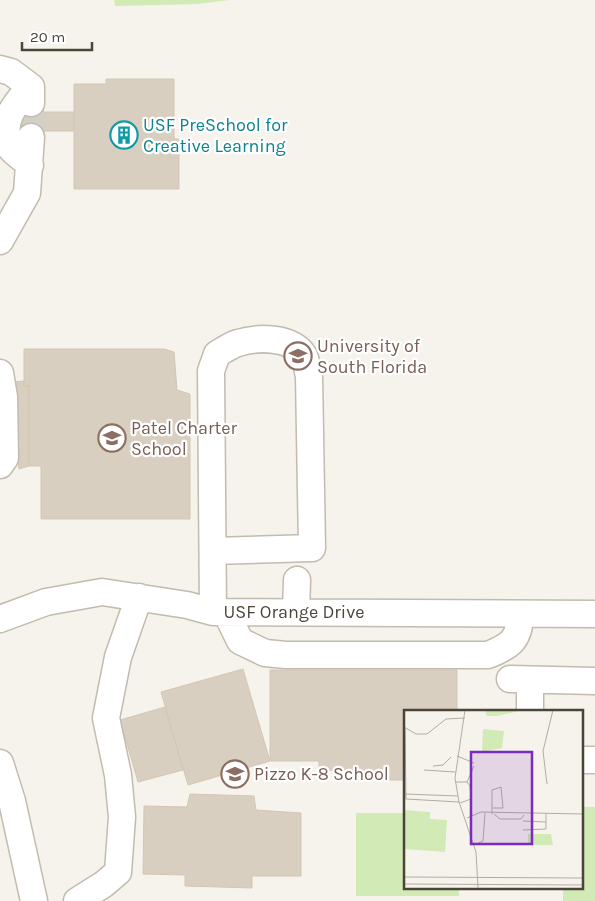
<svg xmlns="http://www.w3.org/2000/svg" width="595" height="901" viewBox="0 0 595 901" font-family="Karla,sans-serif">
  <rect width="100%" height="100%" fill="#f6f3ec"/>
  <path fill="#d2eab5" d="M114,0H230L198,4L115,6Z
    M581,807H595V901H563V887H581Z
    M356,813H405V887H459V896H356Z"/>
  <path fill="#d8cfc1" stroke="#d3c7b4" d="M106,79H174V139H179V189H74V84H106Z
    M19,107L38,112H74V131H38L19,137Z
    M24,349H164L174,352L177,390L190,394V519H41V466H29V386H24Z
    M24,381V386H29V466L19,469L9,395L12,382Z
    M243,669L270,761L188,785L161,692Z
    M270,670H457V711H405V780H354V771L319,770V761H270Z
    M165,707L183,770L138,782L120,720Z
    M190,794L254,796L256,810L301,813V876H252V888L185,886V875L143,874L144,806L187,807Z"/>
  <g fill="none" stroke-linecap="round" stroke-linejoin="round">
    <path stroke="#d4d0c8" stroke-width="26" stroke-dasharray="26 13" stroke-linecap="butt" d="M31,107V137"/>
    <g stroke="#c2bbae" stroke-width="29">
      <path id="minor" d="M0,69L11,72L31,87V103
        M30,165C24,159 13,153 9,146C0,121 15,103 31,87
        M0,241L27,193L31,137
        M0,373L4,397L5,458L0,465
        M213,612L211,371L217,354C224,350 231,345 238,343C257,337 292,336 304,356C307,361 307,370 309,376L312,548L213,551
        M226,612L240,641L265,653L286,655H488C511,646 520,639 520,614
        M296,612L297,580
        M0,619L46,602L102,592L187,605L213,612L595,614
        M510,679L595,681
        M530,711V680
        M581,760H595
        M0,763L12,801L34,901
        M77,901L104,884L118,872L122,817L118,775L106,718L118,657L139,597"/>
    </g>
    <use href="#minor" stroke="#fff" stroke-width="26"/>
  </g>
  <defs>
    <g id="building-ring" transform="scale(1.4375)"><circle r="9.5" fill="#fff" stroke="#0f9aa8" stroke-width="1.5"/><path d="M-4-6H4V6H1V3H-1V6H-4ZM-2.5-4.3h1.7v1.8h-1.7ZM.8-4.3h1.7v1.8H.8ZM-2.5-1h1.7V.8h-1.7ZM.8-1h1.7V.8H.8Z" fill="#0f9aa8"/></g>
    <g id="university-ring" transform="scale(1.4375)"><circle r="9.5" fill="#fff" stroke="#8d6e63" stroke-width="1.5"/><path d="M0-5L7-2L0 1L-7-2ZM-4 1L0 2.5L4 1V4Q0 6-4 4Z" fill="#8d6e63"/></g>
    <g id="school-ring" transform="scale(1.4375)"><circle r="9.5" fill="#fff" stroke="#8d6e63" stroke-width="1.5"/><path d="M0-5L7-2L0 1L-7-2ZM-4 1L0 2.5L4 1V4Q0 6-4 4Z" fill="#8d6e63"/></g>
  </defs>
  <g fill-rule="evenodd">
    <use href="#building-ring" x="124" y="135"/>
    <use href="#university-ring" x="298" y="356"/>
    <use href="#school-ring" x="112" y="438"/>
    <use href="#school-ring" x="235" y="774"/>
  </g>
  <g text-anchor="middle" stroke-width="4.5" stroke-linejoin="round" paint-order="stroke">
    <g font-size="18" fill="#0d838f" stroke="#fff" text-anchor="start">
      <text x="143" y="131">USF PreSchool for<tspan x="143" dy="21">Creative Learning</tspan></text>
    </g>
    <g font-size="18" fill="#785e54" stroke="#fff" text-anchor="start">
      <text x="317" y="352">University of<tspan x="317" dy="21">South Florida</tspan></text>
      <text x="131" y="434">Patel Charter<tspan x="131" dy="21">School</tspan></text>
      <text x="254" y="780">Pizzo K-8 School</text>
    </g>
    <g font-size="18" fill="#4b4439" stroke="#fff">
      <text x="294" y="618">USF Orange Drive</text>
    </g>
  </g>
  <g transform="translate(404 710)">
    <rect width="179" height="179" fill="#f6f3ec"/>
    <path d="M119,0L93,6H83L81,1ZM79,19L100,21L98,38L78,42ZM0,100L26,102V109L43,110L41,142L0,139ZM124,124H147L149,135H124Z" fill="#d2eab5"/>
    <path fill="none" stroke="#b2ada4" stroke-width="1" d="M61,0L51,68L55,92L72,142L74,178M0,17L12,24H23L42,9L61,8M1,19L2,89M53,46L70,53M29,56L39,55L47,47M20,60L51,62M52,72H63L66,76L67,89L56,93M63,72L70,56M143,74L139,41L149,0M0,84L54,86M2,89L55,92M88,104V80L97,77L99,98H89M90,104L96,109H117L120,105M63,108L77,102L179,104M119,111L142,112M119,120L142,119V104M70,135L79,131L81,103M0,167L179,168M0,174L179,175"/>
    <path fill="#7b2cbf" fill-opacity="0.15" stroke="#7b2cbf" stroke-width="2.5" d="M67,42H128V134H67Z"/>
    <rect width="179" height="179" fill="none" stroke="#4b4439" stroke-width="2.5"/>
  </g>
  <path d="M22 42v8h70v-8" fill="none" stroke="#4b4439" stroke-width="2.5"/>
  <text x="30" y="42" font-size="15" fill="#4b4439" stroke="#ffffff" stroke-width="4" paint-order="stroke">20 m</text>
</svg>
